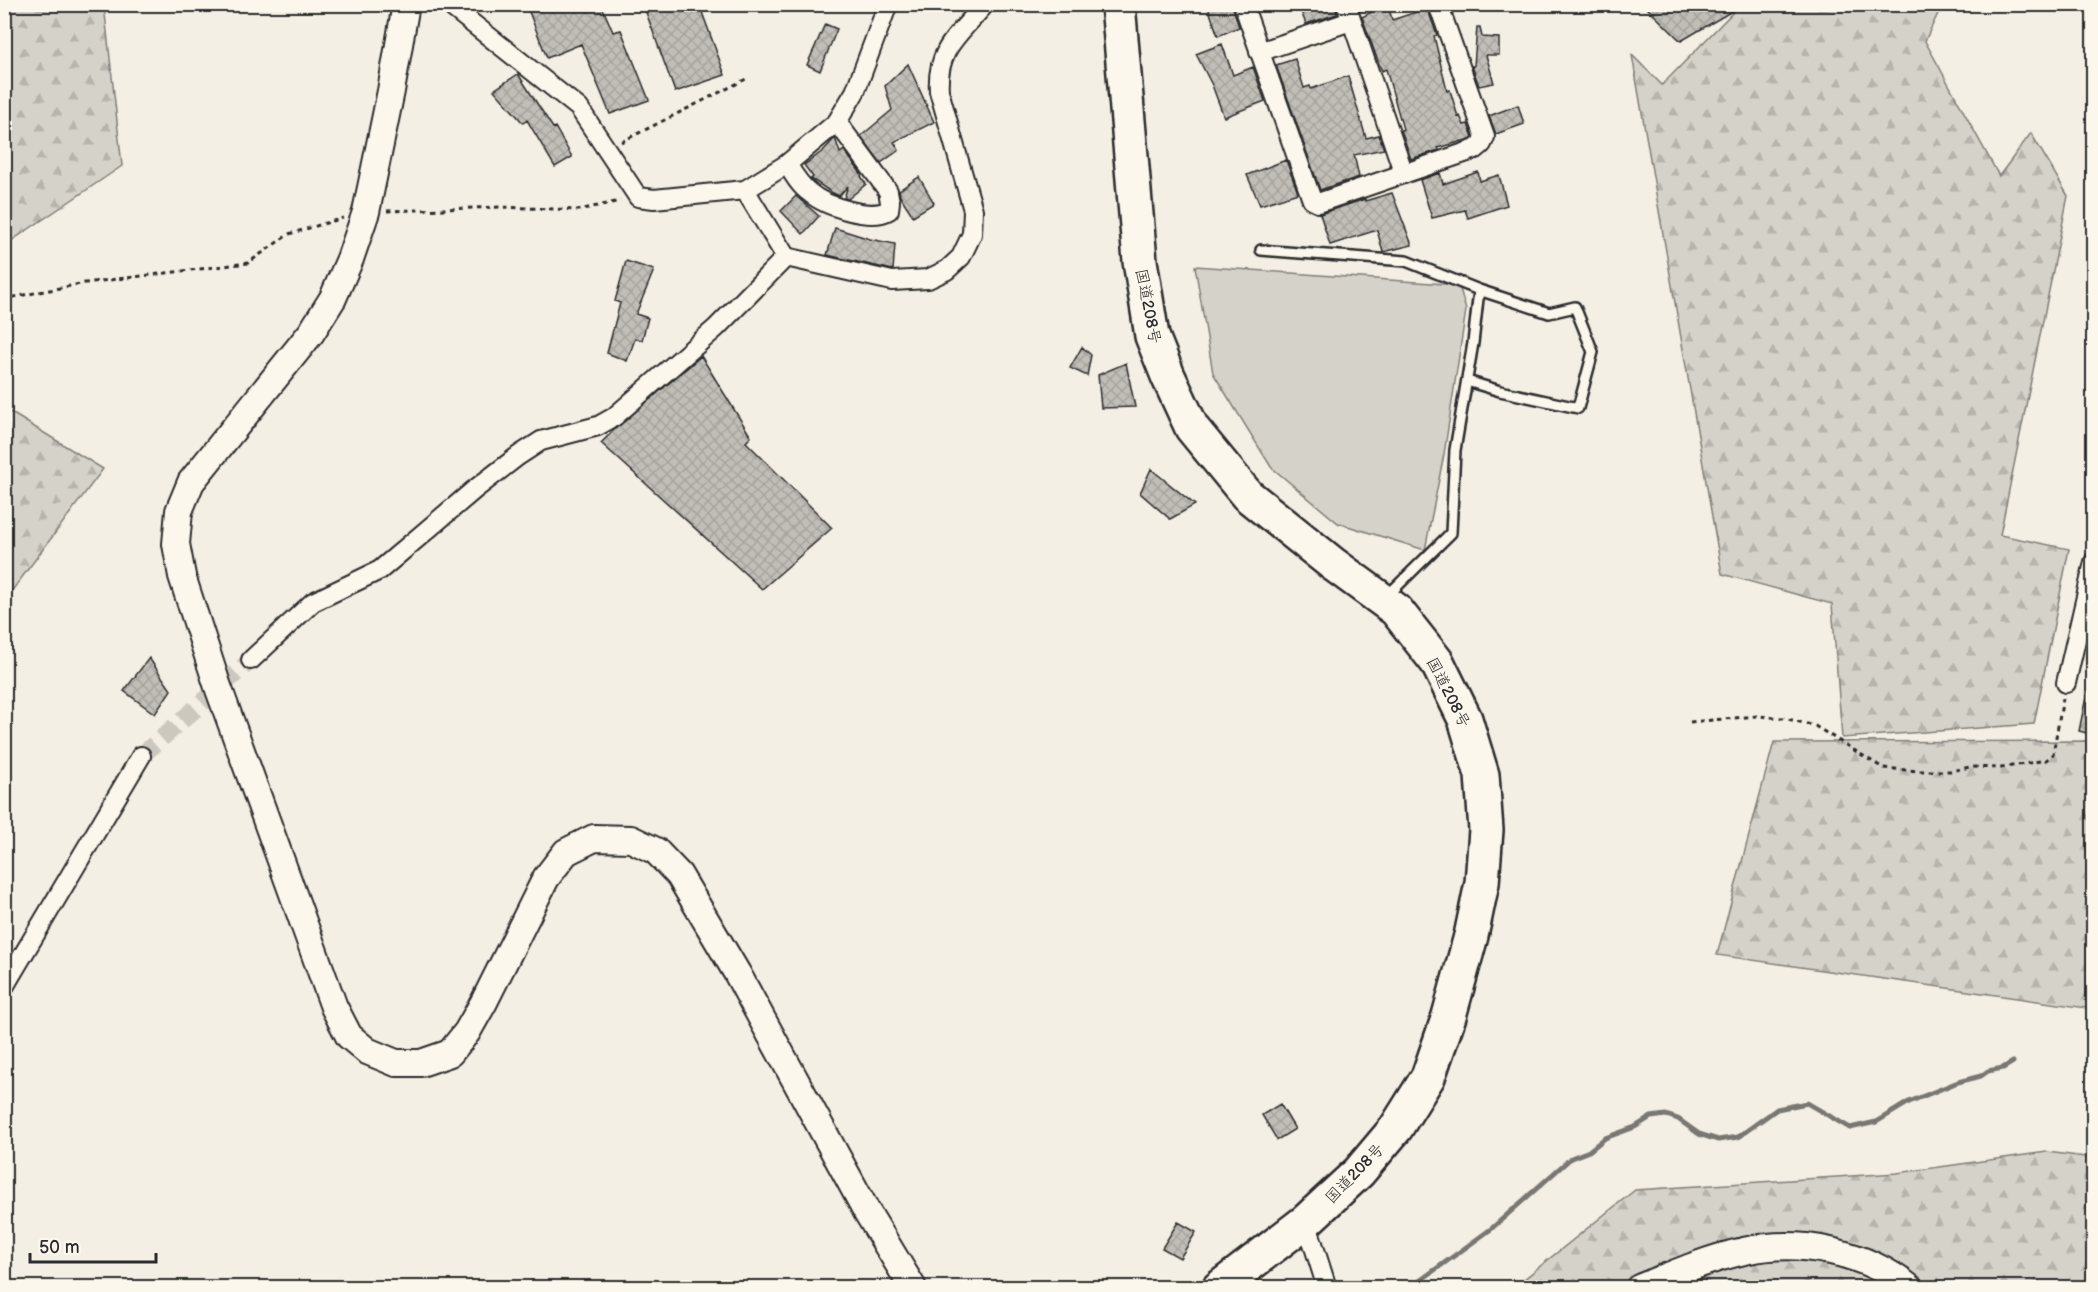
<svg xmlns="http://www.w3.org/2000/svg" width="2098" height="1292" viewBox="0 0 2098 1292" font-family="'Balsamiq Sans','Klee One',sans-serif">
  <defs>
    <pattern id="forest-firs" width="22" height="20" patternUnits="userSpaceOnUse" patternTransform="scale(1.5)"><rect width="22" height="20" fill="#d5d2c9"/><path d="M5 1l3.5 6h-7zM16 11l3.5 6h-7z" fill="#b7b4ad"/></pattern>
    <pattern id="building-cross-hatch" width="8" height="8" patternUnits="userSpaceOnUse" patternTransform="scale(1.5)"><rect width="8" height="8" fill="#c0beb6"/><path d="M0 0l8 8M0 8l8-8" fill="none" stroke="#a5a39d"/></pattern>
  </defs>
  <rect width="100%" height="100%" fill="#f3efe4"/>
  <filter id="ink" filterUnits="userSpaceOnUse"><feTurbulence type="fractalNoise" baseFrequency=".0167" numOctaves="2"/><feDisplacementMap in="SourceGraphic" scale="12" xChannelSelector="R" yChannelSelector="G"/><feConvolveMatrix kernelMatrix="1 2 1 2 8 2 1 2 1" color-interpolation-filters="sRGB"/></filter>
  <g filter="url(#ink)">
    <path fill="#d5d2c9" stroke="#807e7a" stroke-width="1.5" d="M1195,266L1459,285L1466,310L1444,454L1425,550L1338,523L1271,467L1213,373Z"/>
    <path fill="url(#forest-firs)" stroke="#807e7a" stroke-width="1.5" d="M5,4L104,5L122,166L5,245Z
      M1747,4L1942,5L1925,41L1999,176L2031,133L2068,196L2000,535L2069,549L2034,724L1842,738L1832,604L1722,574L1632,55L1662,85L1739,6Z
      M5,409L103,469L5,600H4Z
      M2093,741V1009L1717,955L1774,742Z
      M2047,1152L2093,1158V1287L1513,1288L1635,1190L1897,1173Z"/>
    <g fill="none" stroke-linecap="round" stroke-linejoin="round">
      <path stroke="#787772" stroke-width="5" d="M1410,1288L1491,1229L1571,1158L1589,1151L1605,1138L1635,1127L1651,1117L1666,1115L1678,1119L1699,1134L1718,1140L1738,1137L1777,1109L1807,1103L1850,1128L1876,1122L1909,1102L1958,1082L1981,1076L1988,1071L2003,1068L2013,1062"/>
    </g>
    <path fill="url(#building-cross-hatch)" stroke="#2b2b2b" stroke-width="1.5" d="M526,4H601L613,32L621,30L649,100L610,114L581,44L547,58Z
      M643,4H699L725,75L675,92Z
      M1207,4H1232L1239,27L1218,36Z
      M1298,4H1335L1337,14L1306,24Z
      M1386,4H1388L1392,20L1425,9L1429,13L1437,35L1434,36L1447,91L1450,90L1458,117L1460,116L1464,125L1468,124L1473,137L1470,139L1438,148L1439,150L1411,159L1401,130L1403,129L1386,69L1382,71L1379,64L1362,17Z
      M1643,4H1744L1681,41Z
      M825,24L837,29L820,71L807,65Z
      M1477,27H1480L1482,37L1499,38V55H1486L1494,83L1479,86L1472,66H1474Z
      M1222,44L1233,75L1253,67L1265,101L1224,117L1212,85L1196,54Z
      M1295,59L1304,88L1310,86L1311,89L1348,76L1366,138L1379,135L1384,149L1354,155L1359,177L1320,190L1276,65Z
      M908,64L934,122L894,142L899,150L881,163L861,136L892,110L885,86Z
      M518,74L553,128L555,127L572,157L555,167L527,120L523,123L494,90Z
      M1518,105L1524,124L1496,134L1489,116Z
      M835,138L840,153L844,150L862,175L861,176L866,184L848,199L844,198L848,186L839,196L831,192L811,179L813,177L804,165L823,151Z
      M1286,160L1298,193L1260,205L1247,175Z
      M1478,172L1480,181L1499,175L1507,205L1468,218L1465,210L1432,218L1420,180L1440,173L1443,184Z
      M919,177L934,203L913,216L900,196L899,190Z
      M1392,193L1412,245L1383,252L1377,230L1330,245L1320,214L1365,199V201Z
      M796,196L819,216L803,234L781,211Z
      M835,228L870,239L895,244L893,270L827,255Z
      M626,261L654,270L636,314L648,318L642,340L635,339L627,361L607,353L620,303L615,301Z
      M1082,347L1091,355L1087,376L1070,368Z
      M701,356L751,437L746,442L832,528L762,589L601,443L615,429Z
      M1126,363L1135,407L1101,408L1098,375Z
      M1151,469L1195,505L1170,519L1140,493Z
      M149,658L171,690L155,714L124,691Z
      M2087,692H2094V735L2079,731Z
      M1280,1104L1295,1129L1277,1140L1262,1115Z
      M1178,1222L1196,1232L1180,1258L1162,1248Z"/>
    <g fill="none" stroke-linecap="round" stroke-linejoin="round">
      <path stroke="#cbc8bf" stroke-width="18" stroke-dasharray="18 9" stroke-linecap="butt" d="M141,756L251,660"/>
      <g stroke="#2b2b2b" stroke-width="14">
        <path id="lane" d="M1261,250L1406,261L1479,290L1473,343L1455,450L1451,533L1386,597
          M1467,381L1500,391L1578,408L1593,352L1575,307L1549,313L1479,290"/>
      </g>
      <g stroke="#2b2b2b" stroke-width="22">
        <path id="street" d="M448,4L579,108L638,197L654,199L745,190L786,257L892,281L928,279L947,270L961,257L972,234L973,210L939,91C936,48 960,34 985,4
          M1243,4L1312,200L1318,203L1476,149L1482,144L1485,137L1442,15L1438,6L1435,4
          M1346,4L1404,174
          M1259,52L1351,21
          M787,164C793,174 800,186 810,193C825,206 871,221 889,210L890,202L888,191L837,122
          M745,190L787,164L837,122L855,92L888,4
          M251,660L313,602L380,570L474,490L518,456L541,441L598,426L614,417L716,328L786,257
          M2066,683L2094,562
          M4,987L141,756
          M1306,1221L1327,1288"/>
      </g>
      <g stroke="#2b2b2b" stroke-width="30">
        <path id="secondary" d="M406,4L391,91L366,212L350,259L333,298L311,333L191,482L179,511L176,544L182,576L217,684L334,1007L349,1036L367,1051L396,1063H421L450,1053L467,1032L484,1002L546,878L566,852L594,838L631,839L656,851L679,875L737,973L867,1212L913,1288
          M1639,1288C1673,1274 1708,1259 1744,1251C1800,1238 1865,1252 1910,1288"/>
      </g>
      <g stroke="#2b2b2b" stroke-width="38">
        <path id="highway" d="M1118,4L1140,261L1152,336L1168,376L1192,428L1247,495L1333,564L1396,610L1437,662L1465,719L1482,775L1486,830L1482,883L1471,936L1449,1016L1428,1077L1396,1128L1359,1172L1306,1221L1219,1288"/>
      </g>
      <path stroke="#2b2b2b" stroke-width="3" stroke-dasharray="4.5 4.5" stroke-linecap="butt" d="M621,142L748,78
        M387,211L500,207L579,210L620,201
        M4,299L85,283L248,263L289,234L343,218
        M1690,722L1757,716L1784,718L1815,726L1883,768L1918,771H1951L1970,767L2001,768L2046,760L2053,754L2063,698"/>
      <use href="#lane" stroke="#fbf7ec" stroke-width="9"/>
      <use href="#street" stroke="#fbf7ec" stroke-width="18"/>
      <use href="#secondary" stroke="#fbf7ec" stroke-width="26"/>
      <use href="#highway" stroke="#fbf7ec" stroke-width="33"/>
    </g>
  </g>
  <g text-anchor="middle" stroke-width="4.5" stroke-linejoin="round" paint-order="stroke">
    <g font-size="16" fill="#2b2b2b" stroke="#fbf7ec">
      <text transform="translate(1149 306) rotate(79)" y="6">国道208号</text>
      <text transform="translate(1449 692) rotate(63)" y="6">国道208号</text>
      <text transform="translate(1354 1173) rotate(-46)" y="6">国道208号</text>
    </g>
  </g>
  <rect width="2098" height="1292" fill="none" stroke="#fbf7ec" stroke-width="24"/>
  <rect x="12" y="12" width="2074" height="1268" fill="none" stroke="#2b2b2b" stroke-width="2" filter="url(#ink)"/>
  <path d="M30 1253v9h126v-9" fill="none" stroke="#2b2b2b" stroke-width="3"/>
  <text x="39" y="1253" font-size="18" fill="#2b2b2b" stroke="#fbf7ec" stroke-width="4.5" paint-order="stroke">50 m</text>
</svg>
